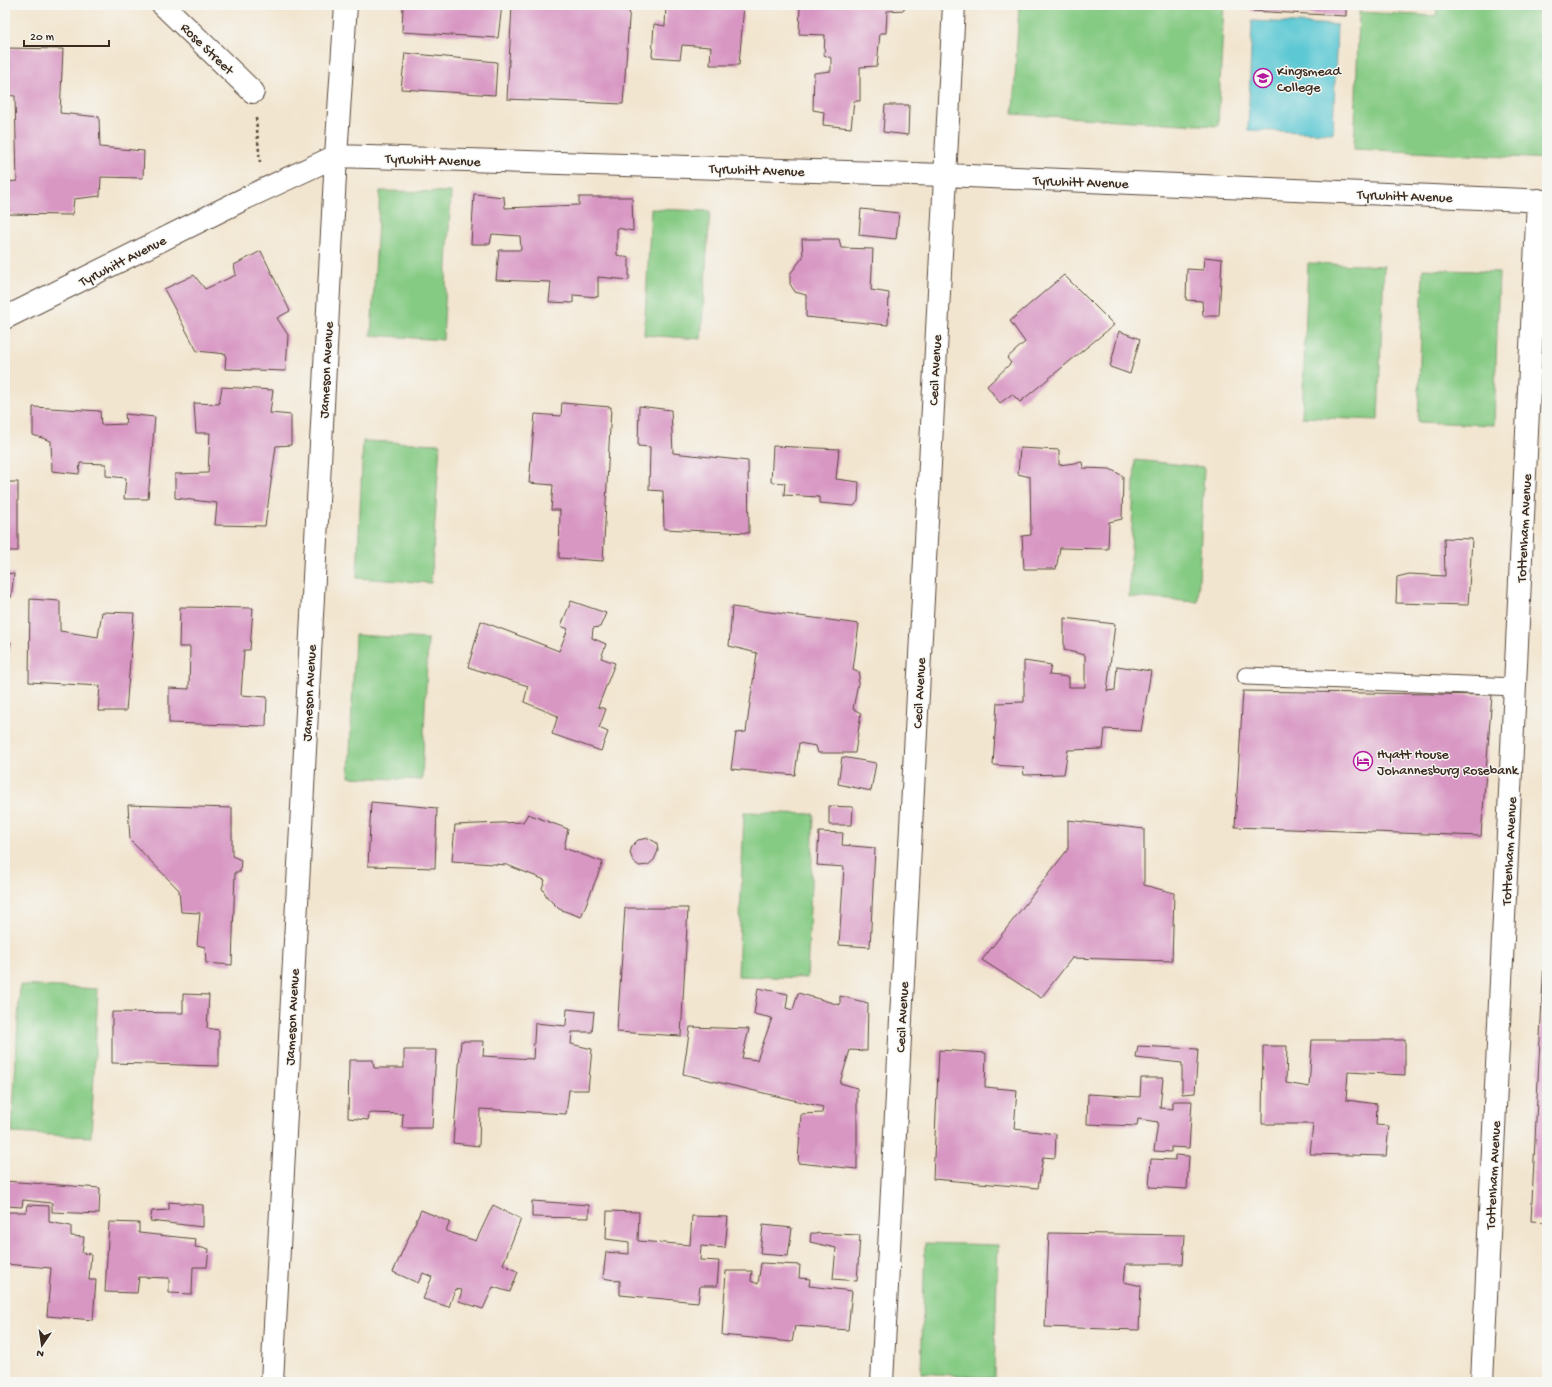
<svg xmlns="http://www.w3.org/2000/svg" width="1552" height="1387" viewBox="0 0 1552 1387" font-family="'Gochi Hand',sans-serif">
  <rect width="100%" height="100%" fill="#f6f6f2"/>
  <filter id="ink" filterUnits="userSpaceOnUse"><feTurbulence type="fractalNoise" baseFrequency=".025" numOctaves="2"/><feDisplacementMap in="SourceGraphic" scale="8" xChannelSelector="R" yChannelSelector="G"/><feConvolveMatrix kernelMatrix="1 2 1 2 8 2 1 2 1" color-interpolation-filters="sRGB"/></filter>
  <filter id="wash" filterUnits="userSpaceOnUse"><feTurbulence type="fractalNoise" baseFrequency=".012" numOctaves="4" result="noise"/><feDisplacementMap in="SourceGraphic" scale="16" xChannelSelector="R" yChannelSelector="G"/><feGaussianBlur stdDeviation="0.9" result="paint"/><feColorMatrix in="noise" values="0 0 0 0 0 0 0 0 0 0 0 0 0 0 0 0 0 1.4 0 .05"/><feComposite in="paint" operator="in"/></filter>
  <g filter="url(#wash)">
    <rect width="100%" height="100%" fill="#f2e5cf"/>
    <path fill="#86cb84" stroke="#607a51" d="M1019,5H1224L1218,126L1013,114Z
      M1437,5L1517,7V5H1547V159L1354,149L1359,12L1436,16Z
      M380,191L451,192L443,340L371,335Z
      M651,209L710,211L701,339L644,335Z
      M1308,263L1384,266L1378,420L1302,417Z
      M1423,269L1499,272L1494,425L1418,422Z
      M363,441L440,444L431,583L357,578Z
      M1135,460L1204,467L1198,602L1129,597Z
      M355,635L428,639L422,780L349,777Z
      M744,812L814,814L807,978L738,976Z
      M20,985L98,989L91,1137L12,1133Z
      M925,1243L998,1245L994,1378L921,1373Z"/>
    <path fill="#5bc8d3" stroke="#4b7978" d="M1252,21L1337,25L1333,133L1248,130Z"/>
    <g id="blocks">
      <path fill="#d896c3" d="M403,5H502L498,38L402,32Z
        M512,5H630L623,104L507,99Z
        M666,5H744L739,65H710L711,47L682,45L680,59L652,57L654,24L665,26Z
        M800,5H905L904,10L887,11L886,33H880L877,66L860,67V101H854L851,128L823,125L824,112L813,110L814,73L831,71V58L824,55L825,35L799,34Z
        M1251,5H1346V16L1251,11Z
        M1413,5H1440V7L1413,6Z
        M5,48L63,49L60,113L99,117L100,147L144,151L143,178L101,177L100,196L74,199L72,215L5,214V182L17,181L15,96L5,95Z
        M405,53L497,62L495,95L401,89Z
        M885,105H909L908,135L883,132Z
        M474,194L504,197L505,208L579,205V197H632L633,231L617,228V255L629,258V280L598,277V297L573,295V303L549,302L551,282L496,280L499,250H521L520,236L492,234L490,244H471Z
        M861,209L899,213L896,239L859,235Z
        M802,239H839L841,248L873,249L871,290L889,293L888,325L806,317V295L795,292L790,284V274L803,257Z
        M261,251L290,311L277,318L288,335L286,371L225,369L226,354L197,351L164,289L194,275L205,289L236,275L234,265Z
        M1204,257L1222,259L1219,316H1203L1202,301L1186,300L1187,269L1203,270Z
        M1064,275L1114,325L1020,402L1012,394L1000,403L987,386L1011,363L1007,358L1025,342L1010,321Z
        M1119,331L1140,339L1130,374L1110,367Z
        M222,387L273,390L270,413L291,415V445L276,446L265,526L215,525L217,503L175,498V474L208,473L210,433H196L194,403L219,404Z
        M562,403L611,407L603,561L559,558L560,510H551L553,485L529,483L535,414L561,416Z
        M639,406L671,410L673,453L748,461L749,533L664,529L663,491L649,490L650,447L638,446Z
        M33,407L100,411L101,425L126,424L125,414L155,417L148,499H124L126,478L106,476V464L80,463L79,474L52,471L51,441L33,435Z
        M773,446L839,449L836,479L859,482L858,501L854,506L819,503V497L784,495L785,483L771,482Z
        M1020,448L1059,450V465L1082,462L1083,468L1110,469L1123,476L1122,519L1109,522L1108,549L1060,548L1056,569H1024L1022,536L1031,535L1030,477L1018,474Z
        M5,482H18V551H5Z
        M1444,538L1472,539L1468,605L1396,603L1397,577L1409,574L1445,576Z
        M5,573L14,574L11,598H5Z
        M30,599L60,601V631L98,637L102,612L134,613L126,711H98L100,686L29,682Z
        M571,601L606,613L600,627L593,628L592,638L606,644L601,658L615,663L598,707L606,709L599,728L608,732L601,751L552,734L558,716L524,702L528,686L468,667L481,621L559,651L568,629L561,626Z
        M180,607L253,608L250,650H244L241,695L267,697L266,726L169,723V688L189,689L190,647H179Z
        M732,607L859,624L853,670L860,673L853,709L861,713L855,753H818L816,746L799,743L795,775L731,769L736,733L746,732L757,653L729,646Z
        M1064,618L1115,624L1107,691L1115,690L1117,666L1151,671L1141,731L1105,729L1103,749L1068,750L1064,774L1024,775L1023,767L993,765L997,703L1024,702V661L1051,665L1049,675L1069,677V687H1085V655L1064,650Z
        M5,642H11L6,665H5Z
        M1243,691L1492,695L1481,836L1235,827Z
        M842,757L876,763L871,791L838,784Z
        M371,802L437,808L435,868L368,866Z
        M128,805L232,808V856L241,860L240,872H235L232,965L206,963L205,947L197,945L200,913L181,912L179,890L130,840Z
        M829,806L853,807L852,825H829Z
        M528,814L568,829L564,848L603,862L581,917L559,909L547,897L542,888L545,880L507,865L452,861L455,825L523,822Z
        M1068,820L1144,829V885L1174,893L1172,961L1072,958L1041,998L982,960L1068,849Z
        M819,832L843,833L842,845L875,848L870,947L839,945L844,867L817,865Z
        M648,838L657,843L658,851L654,860L648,865L639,866L633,861L630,853L632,846L638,840Z
        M625,908H688L681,1036L617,1032Z
        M1546,918H1547V1222L1531,1221Z
        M758,988L788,994L786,1008L793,1010L798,993L840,1005V996L868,1003L867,1051L850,1050L840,1083L857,1088V1169L798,1163L801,1114L822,1113L823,1107L683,1074L690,1027L749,1029L742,1058L757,1060L772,1018L754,1014Z
        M183,994L209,995L207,1028L219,1030V1066L112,1063V1012L183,1013Z
        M567,1009L594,1012L592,1032H572L571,1044L592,1049L588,1090H569L566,1114L480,1109L479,1146L453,1143L461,1041H484L483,1056L533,1059L535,1023L566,1026Z
        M1312,1040H1405V1075L1348,1072L1346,1100L1377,1104L1376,1125L1389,1126L1386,1156L1310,1154L1313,1124H1262L1263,1046H1287L1286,1083L1309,1087Z
        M1138,1046L1198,1049L1195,1093L1182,1094V1063L1136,1058Z
        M404,1050H436L432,1128H402L403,1114L369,1113L368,1120L348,1118L349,1060H373L374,1068H404Z
        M939,1050L986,1053L985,1087L1017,1090L1014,1129L1056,1134L1055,1158L1043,1157L1038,1188L933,1179Z
        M1141,1078H1163L1160,1108L1173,1109V1101H1192L1189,1148L1171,1147V1152L1154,1151L1158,1122L1138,1119L1137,1126L1087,1124L1088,1094L1140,1097Z
        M1175,1155L1189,1156L1187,1189L1149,1187L1151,1159L1175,1160Z
        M5,1181L100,1188L99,1214L52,1212V1203L23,1200L22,1207L5,1206Z
        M532,1201L589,1205V1218L532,1217Z
        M169,1202L203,1205V1227L150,1221L152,1211L169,1210Z
        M27,1205L49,1206V1222L71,1226V1236L84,1237L82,1253L91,1254L89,1280H96L93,1320L47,1316L51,1268L5,1264V1212H26Z
        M493,1205L521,1219L503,1264L518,1272L510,1292L493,1287L483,1309L459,1301L462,1290L455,1289L449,1307L423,1299L432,1277L423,1273L418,1283L393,1272L421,1210L450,1222L446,1231L476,1241Z
        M607,1211L639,1212L638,1241L690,1245L692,1216L728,1217L725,1248L701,1246L700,1260L719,1261L717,1286H700L698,1302L620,1295V1281L603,1278L606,1252L629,1254V1242L606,1239Z
        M109,1222L139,1223V1233L196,1239L195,1247L209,1249L207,1267H193L192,1294L169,1293V1278L139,1277L137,1293L105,1292Z
        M763,1225L792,1228L788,1256L760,1254Z
        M811,1233L860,1235L857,1281L833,1279L836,1248L810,1242Z
        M1049,1233L1185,1235L1183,1264H1126L1124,1282L1141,1286L1139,1330L1045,1327Z
        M761,1263L800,1265L799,1278L810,1279L809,1286L852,1291L848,1330L795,1326L792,1342L722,1335L726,1271H752L751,1281L758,1284Z"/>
    </g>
  </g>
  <g filter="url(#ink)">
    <use href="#blocks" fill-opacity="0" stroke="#564639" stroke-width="1"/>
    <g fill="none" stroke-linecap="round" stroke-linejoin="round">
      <g stroke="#564639" stroke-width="19">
        <path id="lane" d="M1246,676L1516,687"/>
      </g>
      <g stroke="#564639" stroke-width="24">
        <path id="street" d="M163,5L253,92
          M5,318L246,198L336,156L945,175L1547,201
          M272,1382L336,156L346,5
          M882,1382L954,5
          M1482,1382L1538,200"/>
      </g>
      <path stroke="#564639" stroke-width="2.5" stroke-dasharray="3 3" stroke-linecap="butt" d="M256,118L260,163"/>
      <use href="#lane" stroke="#fff" stroke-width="17"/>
      <use href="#street" stroke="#fff" stroke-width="22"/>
    </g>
  </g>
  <defs>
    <g id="school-ring" transform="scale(1)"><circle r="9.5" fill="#f6f6f2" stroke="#b5179e" stroke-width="1.5"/><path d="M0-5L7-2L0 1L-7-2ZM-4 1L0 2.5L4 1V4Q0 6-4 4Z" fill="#b5179e"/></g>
    <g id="hotel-ring" transform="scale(1)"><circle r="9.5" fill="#f6f6f2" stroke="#b5179e" stroke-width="1.5"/><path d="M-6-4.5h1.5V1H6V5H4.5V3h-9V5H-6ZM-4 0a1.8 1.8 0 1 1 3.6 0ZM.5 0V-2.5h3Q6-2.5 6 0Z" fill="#b5179e"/></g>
  </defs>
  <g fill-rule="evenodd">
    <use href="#school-ring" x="1263" y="78"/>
    <use href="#hotel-ring" x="1363" y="761"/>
  </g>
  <g text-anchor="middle" stroke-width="3" stroke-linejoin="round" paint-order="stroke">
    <g font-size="14" fill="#3b2a1e" stroke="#f6f6f2">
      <text transform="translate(208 48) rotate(44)" y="5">Rose Street</text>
      <text transform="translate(433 159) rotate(2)" y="5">Tyrwhitt Avenue</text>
      <text transform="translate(757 169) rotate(2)" y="5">Tyrwhitt Avenue</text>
      <text transform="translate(1081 181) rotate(2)" y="5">Tyrwhitt Avenue</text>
      <text transform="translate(1405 195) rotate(2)" y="5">Tyrwhitt Avenue</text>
      <text transform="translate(122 260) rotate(-27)" y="5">Tyrwhitt Avenue</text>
      <text transform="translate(325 370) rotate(-87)" y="5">Jameson Avenue</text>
      <text transform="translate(934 370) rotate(-87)" y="5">Cecil Avenue</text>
      <text transform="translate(1523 528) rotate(-87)" y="5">Tottenham Avenue</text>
      <text transform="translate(308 693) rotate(-87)" y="5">Jameson Avenue</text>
      <text transform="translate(918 693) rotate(-87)" y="5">Cecil Avenue</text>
      <text transform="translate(1508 851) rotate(-87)" y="5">Tottenham Avenue</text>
      <text transform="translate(291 1017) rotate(-87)" y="5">Jameson Avenue</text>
      <text transform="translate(901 1017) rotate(-87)" y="5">Cecil Avenue</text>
      <text transform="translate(1492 1175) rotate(-87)" y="5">Tottenham Avenue</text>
    </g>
    <g font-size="14" fill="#3b2a1e" stroke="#f6f6f2" text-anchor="start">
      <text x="1277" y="75">Kingsmead<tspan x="1277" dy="16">College</tspan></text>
      <text x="1377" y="758">Hyatt House<tspan x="1377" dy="16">Johannesburg Rosebank</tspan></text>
    </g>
  </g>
  <rect width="1552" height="1387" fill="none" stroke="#f6f6f2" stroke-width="20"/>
  <g transform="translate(42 1345) rotate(193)" stroke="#f6f6f2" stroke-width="3" paint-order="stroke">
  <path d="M0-3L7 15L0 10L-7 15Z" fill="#3b2a1e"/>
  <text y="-6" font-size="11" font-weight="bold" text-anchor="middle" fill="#3b2a1e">N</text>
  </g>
  <path d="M24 40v6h85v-6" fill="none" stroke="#3b2a1e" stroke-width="2"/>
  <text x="30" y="40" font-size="12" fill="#3b2a1e" stroke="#f6f6f2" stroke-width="3" paint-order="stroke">20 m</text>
</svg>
